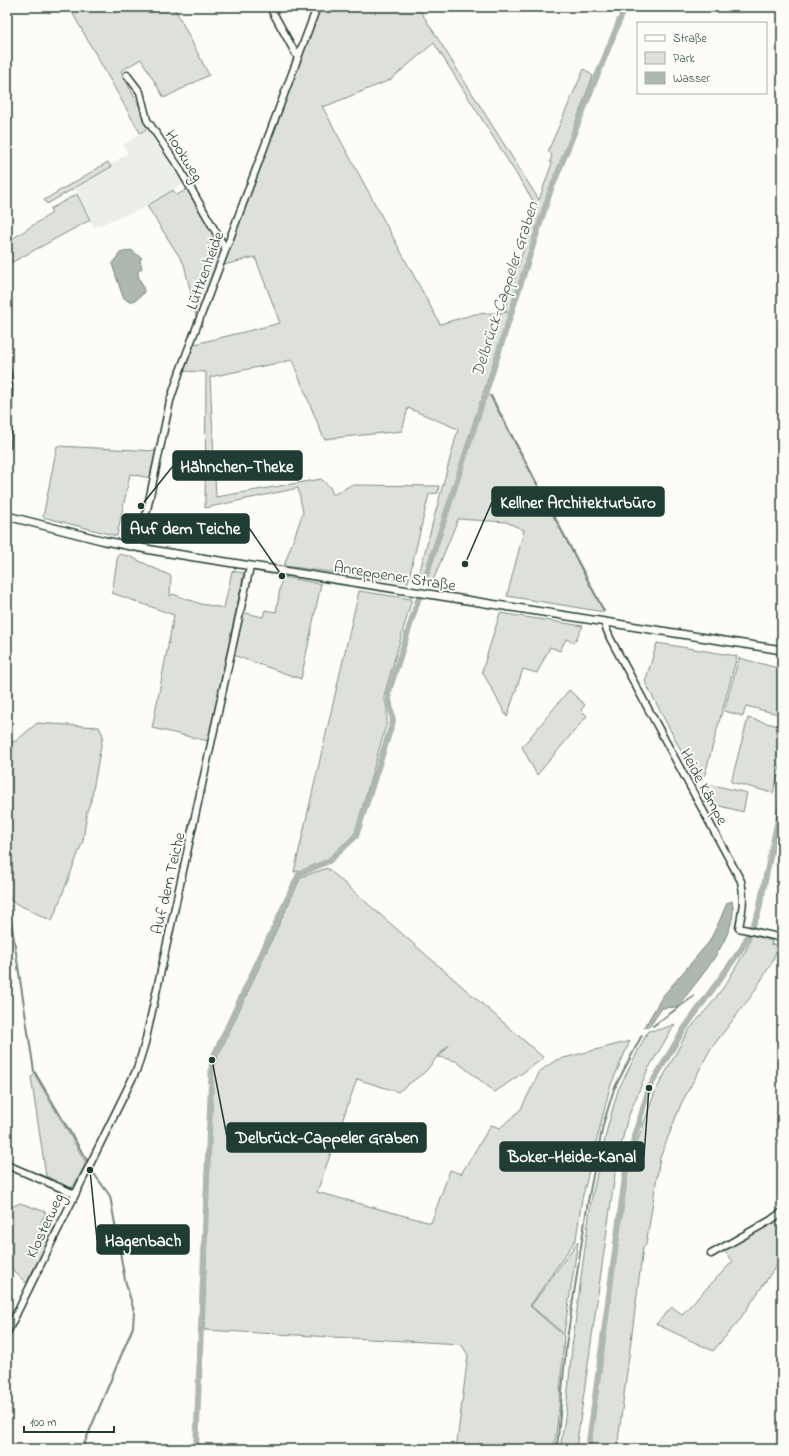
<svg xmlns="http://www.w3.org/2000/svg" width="789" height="1456" viewBox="0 0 789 1456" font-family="'Indie Flower',sans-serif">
  <rect width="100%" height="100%" fill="#fdfcf7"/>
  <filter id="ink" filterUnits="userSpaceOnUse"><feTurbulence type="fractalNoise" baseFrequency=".025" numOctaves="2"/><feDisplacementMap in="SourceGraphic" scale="8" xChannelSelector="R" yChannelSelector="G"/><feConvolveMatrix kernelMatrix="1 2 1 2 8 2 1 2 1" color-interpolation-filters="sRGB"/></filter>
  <g filter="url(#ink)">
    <path fill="#eceee9" d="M150,127L183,184L139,210L94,227L76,189L128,153L123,145Z"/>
    <path fill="#dde0db" stroke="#7e8e88" d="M69,7H174L209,75L164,98L141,59L121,71L150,127L140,133Z
      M320,7H418L539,200L552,163L550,162L552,155L548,151L584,69L593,76L544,206L510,310L504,311L537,207L434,43L390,80L326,106H322L440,324L475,314L510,312L484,391L490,396L604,612L507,596L524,530L506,522L458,519L432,583L417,581L458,429L408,408L402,431L324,439L292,360L210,377L216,497L321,479L330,487L333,495L351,485L439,486L438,493L429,494L408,582L284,566L303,512L298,488L205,508L206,372L181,371L191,345L280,323L255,257L216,267L197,320L184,264L147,206L173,190L177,195L187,189L223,250L228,253Z
      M108,162L111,167L47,204L44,200Z
      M77,194L90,220L7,265V242L52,213L50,209Z
      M57,446L156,451L150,478L130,474L117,536L43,517Z
      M118,554L129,556L171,576L170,596L173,594L201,604L224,608L232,571L244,573L208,741L152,728L174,615L112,593Z
      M282,577L321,584L301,679L233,655L241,612L263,617L265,610L276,612Z
      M359,591L412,599L384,696L387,708V722L355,833L339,850L326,860L303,870L294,872Z
      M500,613L583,626L574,643L566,639L560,651L550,647L537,673L523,669L507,717L482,671Z
      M657,643L737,656L705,774L698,783L645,682Z
      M739,658L782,669V715L746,706L743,716L724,711Z
      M569,690L585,705L581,710L587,716L537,775L522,747Z
      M748,718L782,727V759L773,793L731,782Z
      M37,723L99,727L103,735L91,801L87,811L83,841L52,921L11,901L7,882V742L16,741Z
      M709,784L747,793L743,812L705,802Z
      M327,868L544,1058L495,1092L456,1061L439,1057L449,1045L438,1056L425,1072L398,1092L357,1079L317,1192L431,1223L450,1170L461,1174L491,1125L500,1128L521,1109L540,1071L556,1060L630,1041L610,1087L582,1199L576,1239L530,1306L564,1336L559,1409L554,1449H456L468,1355L461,1344L204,1330L212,1069L301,877Z
      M752,935L772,941L771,945L772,944L778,947L771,964L752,995L710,1050L681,1104L660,1158L646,1245L643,1248L617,1449H590L629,1164L655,1092L688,1031L712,1003L727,982L746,950Z
      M675,1024L647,1071L627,1120L616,1167L576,1449H560L566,1411L572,1347L591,1201L608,1125L618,1090L648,1031L662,1029Z
      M35,1075L86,1163L73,1187L68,1188L46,1176L31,1077Z
      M20,1203L46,1212L41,1222L56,1229L26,1283L7,1264V1207L9,1208Z
      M771,1223L782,1227V1257L738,1322L713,1351L656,1324L672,1307L682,1314L733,1261L723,1250Z
      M578,1241L564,1334L531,1306Z"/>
    <path fill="#aeb8b1" stroke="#75877f" d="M131,250L142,258L140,260L142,268L138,271C138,282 144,283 144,293L136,300L129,302L123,297L112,264L120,253Z
      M732,901C741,932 696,983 677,1007L662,1008L650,1026L644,1028L662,997L709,942L719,922L727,903Z"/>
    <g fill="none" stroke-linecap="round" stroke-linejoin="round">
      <path stroke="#75877f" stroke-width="2" d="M491,396L604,611
        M7,894L34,1071L89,1164
        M653,1026L694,996
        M82,1449L133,1327L134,1311L125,1280L110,1196L90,1168
        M557,1449L566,1346L588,1201L603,1125L614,1089L642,1035"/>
      <path stroke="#aeb8b1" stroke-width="6" d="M553,185L625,7
        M484,398L551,189
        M424,582L482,403
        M196,1449L212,1060L299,874L329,861L356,836L393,721L388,694L420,594
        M588,1449L627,1163L649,1088L684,1029L742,948L758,914L782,800"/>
      <g stroke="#1f3d34" stroke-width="9">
        <path id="minor" d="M270,7L298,58
          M127,75L140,92L147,120L178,166L225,248
          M7,370L9,386L7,446
          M139,548L170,401L180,371L317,7
          M605,622L606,628L610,638L741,881C745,898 742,912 739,928L782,938
          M7,1165L75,1194
          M711,1254L771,1220L782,1212
          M7,1333L137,1069L145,1043L250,567"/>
      </g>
      <g stroke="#1f3d34" stroke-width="10">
        <path id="tertiary" d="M7,516L105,541L157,551L782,650"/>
      </g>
      <use href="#minor" stroke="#fdfcf7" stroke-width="6"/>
      <use href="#tertiary" stroke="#fdfcf7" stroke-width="7"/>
    </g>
  </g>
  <g text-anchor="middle" stroke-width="4" stroke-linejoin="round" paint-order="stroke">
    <g font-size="16" fill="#1f3d34" stroke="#fdfcf7">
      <text transform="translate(185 155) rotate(58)" y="6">Hookweg</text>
      <text transform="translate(204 270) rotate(-70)" y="6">Lüttkenheide</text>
      <text transform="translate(395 575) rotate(9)" y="6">Anreppener Straße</text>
      <text transform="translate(705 786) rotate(62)" y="6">Heide Kämpe</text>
      <text transform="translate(167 883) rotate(-77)" y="6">Auf dem Teiche</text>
      <text transform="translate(44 1225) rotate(-65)" y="6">Klosterweg</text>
    </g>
    <g font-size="17" font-style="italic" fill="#435c53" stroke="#fdfcf7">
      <text transform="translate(504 289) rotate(-72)" y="6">Delbrück-Cappeler Graben</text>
    </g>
  </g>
  <path fill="none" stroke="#1f3d34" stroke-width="1.5" d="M141 506L173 466M465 564L492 502M282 576L249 528M212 1060L227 1137M649 1088L644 1156M90 1170L97 1240"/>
  <g fill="#1f3d34" stroke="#fdfcf7" stroke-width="1.5">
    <circle cx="141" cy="506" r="4"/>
    <circle cx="465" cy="564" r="4"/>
    <circle cx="282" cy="576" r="4"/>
    <circle cx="212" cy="1060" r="4"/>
    <circle cx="649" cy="1088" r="4"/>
    <circle cx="90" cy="1170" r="4"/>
  </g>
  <g fill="#1f3d34" stroke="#1f3d34" stroke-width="1.5">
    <rect x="173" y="451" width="129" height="29" rx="4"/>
    <rect x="492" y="487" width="172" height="29" rx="4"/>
    <rect x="122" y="514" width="127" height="29" rx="4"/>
    <rect x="227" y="1123" width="199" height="29" rx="4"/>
    <rect x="500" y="1142" width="144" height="29" rx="4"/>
    <rect x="97" y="1225" width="92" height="29" rx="4"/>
  </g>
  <g font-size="17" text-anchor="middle" font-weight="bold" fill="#fff">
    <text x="237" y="472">Hähnchen-Theke</text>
    <text x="578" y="508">Kellner Architekturbüro</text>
    <text x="185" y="534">Auf dem Teiche</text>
    <text x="327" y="1143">Delbrück-Cappeler Graben</text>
    <text x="572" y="1162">Boker-Heide-Kanal</text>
    <text x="143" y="1246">Hagenbach</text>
  </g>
  <rect width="789" height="1456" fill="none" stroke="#fdfcf7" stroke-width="24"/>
  <rect x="12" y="12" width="765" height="1432" fill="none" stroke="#1f3d34" stroke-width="1.5" filter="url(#ink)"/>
  <rect x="637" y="22" width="130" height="72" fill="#fdfcf7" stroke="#a4b0a9"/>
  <rect x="645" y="35" width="20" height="6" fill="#fdfcf7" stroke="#a4b0a9"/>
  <text x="673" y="42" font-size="12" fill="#1f3d34">Straße</text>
  <rect x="645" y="52" width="20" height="12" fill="#dde0db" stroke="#a4b0a9"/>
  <text x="673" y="62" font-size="12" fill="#1f3d34">Park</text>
  <rect x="645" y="72" width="20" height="12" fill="#aeb8b1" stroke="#a4b0a9"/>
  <text x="673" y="82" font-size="12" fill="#1f3d34">Wasser</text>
  <path d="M24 1426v6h90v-6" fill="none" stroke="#1f3d34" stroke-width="2"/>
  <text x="30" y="1426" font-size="12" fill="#1f3d34" stroke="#fdfcf7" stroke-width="3" paint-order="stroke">100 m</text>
</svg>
